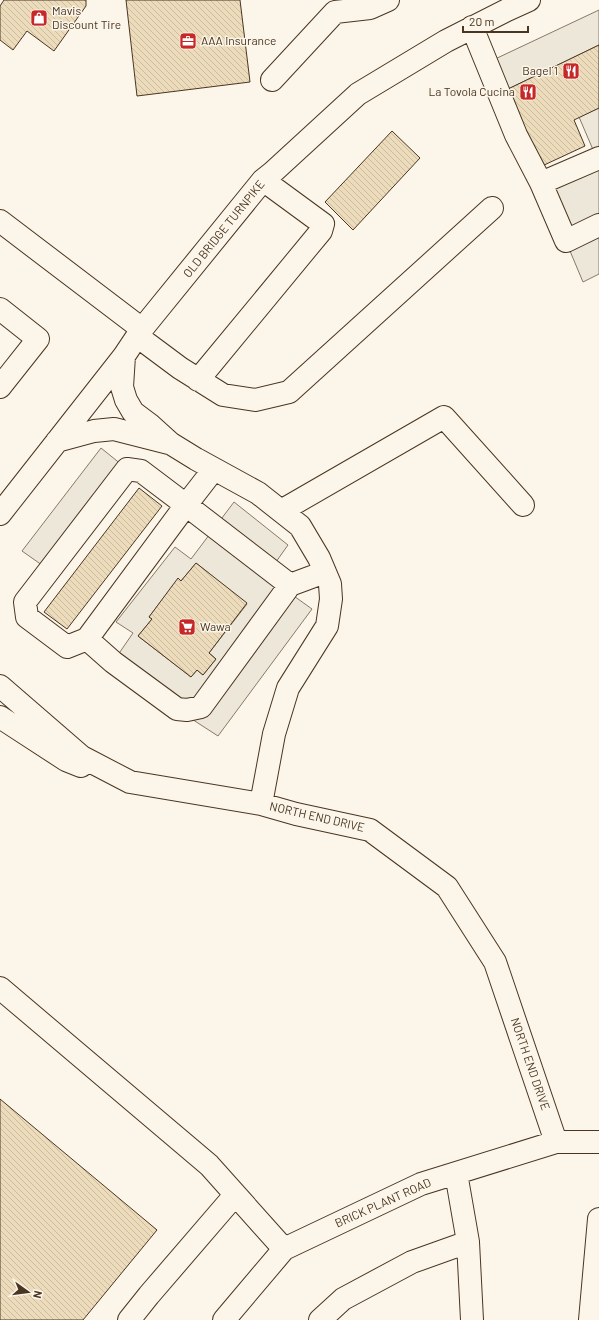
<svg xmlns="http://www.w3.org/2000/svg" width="599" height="1320" viewBox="0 0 599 1320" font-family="Barlow,sans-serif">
  <defs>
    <pattern id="building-back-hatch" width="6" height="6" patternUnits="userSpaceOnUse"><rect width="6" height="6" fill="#ecdcbc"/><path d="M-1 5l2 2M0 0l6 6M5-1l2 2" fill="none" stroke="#ccbda1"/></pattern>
  </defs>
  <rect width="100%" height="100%" fill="#fbf6e9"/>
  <path fill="#ede7d9" stroke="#887966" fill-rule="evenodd" d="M599,10V45L506,90L493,60Z
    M599,108V274L583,282L544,189L597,159L579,117Z
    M101,448L127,469L49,570L22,551Z
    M234,502L288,545L266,576L312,609L218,736L167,703L113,662L133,633L116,622L175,547L191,559ZM196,563L247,604L209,653L216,659L203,675L197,670L191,677L138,636L152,619L149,617L178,579L181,581Z"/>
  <path fill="url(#building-back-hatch)" stroke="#4a3520" d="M4,0H86V6L54,51L27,31L13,50L0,40V6Z
    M126,0H240L250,82L137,96Z
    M599,45V108L574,120L585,146L542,166L506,90Z
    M392,131L420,158L353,230L325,202Z
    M139,488L162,506L67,629L44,612Z
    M196,563L247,603L209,653L216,659L203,675L197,670L191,677L138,636L152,619L149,617L178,578L181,581Z
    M0,1099L157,1230L83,1320H0Z"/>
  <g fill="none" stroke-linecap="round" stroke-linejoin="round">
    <g stroke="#4a3520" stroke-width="24">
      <path id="minor" d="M472,27L516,135L541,183L566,241L599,225
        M272,80L335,12L370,8L388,0
        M541,183L599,158
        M0,309L38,339L0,387
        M137,336L180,368L223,395L255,400L289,392L492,208
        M124,356L122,387L126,400L133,412L149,424L170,443L196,459L258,493L300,526L319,558L330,584L331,599L327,626L288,688L274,734L261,804
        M198,380L321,231L323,224L263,180
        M57,441L94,431L114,429L169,443
        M281,511L444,417L523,505
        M0,514L124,356L142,329L263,180L273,172L358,94L446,41L507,10L529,0
        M290,585L186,505L87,639L113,662L177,709L187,710L201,707L290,585L325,572
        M87,639L67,647L27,617L25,602L127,469L141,471L186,505L214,469
        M0,686L82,757L130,782L261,804L296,814L370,830L447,887L495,962L556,1142
        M0,717L66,760L81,766
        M0,988L209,1165L284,1249
        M468,1242L472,1320
        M129,1320L149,1295L235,1195
        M224,1320L284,1249L421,1184L556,1142H599
        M320,1320L343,1299L412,1262L468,1242L456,1173
        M590,1320L599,1219"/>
    </g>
    <g stroke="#4a3520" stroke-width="24">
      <path id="highway" d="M0,221L142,329"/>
    </g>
    <use href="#minor" stroke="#fbf6e9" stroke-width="22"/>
    <use href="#highway" stroke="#fbf6e9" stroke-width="22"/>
  </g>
  <defs>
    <g id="shop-square" transform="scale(0.9)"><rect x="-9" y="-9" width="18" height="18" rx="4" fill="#c62828" stroke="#fbf6e9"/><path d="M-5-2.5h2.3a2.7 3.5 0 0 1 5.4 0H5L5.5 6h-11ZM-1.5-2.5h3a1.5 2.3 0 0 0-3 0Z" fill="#fff"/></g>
    <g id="office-square" transform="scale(0.9)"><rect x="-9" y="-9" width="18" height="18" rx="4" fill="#c62828" stroke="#fbf6e9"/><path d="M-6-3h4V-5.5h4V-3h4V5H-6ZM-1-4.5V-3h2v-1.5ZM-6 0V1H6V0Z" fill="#fff"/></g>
    <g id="restaurant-square" transform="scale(0.9)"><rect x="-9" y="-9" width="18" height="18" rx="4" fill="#c62828" stroke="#fbf6e9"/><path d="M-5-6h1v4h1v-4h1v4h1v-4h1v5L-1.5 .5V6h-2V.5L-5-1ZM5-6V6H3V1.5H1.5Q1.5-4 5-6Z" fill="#fff"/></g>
    <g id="supermarket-square" transform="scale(0.9)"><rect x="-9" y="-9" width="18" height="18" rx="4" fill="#c62828" stroke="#fbf6e9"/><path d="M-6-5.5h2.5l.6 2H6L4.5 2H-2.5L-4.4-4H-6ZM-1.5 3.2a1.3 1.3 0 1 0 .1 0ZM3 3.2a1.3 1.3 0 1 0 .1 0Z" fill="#fff"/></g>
  </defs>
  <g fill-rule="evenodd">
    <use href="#shop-square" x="39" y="18"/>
    <use href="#office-square" x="188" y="41"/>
    <use href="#restaurant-square" x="571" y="71"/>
    <use href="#restaurant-square" x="528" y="92"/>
    <use href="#supermarket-square" x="187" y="627"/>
  </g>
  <g text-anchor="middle" stroke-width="3" stroke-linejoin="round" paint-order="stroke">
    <g font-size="12" fill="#4a3520" stroke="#fbf6e9" text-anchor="start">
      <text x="52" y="15">Mavis<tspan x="52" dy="14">Discount Tire</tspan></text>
      <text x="201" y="45">AAA Insurance</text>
      <text x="558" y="75" text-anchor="end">Bagel 1</text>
      <text x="515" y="96" text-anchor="end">La Tovola Cucina</text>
      <text x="200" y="631">Wawa</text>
    </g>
    <g font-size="12" fill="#4a3520" stroke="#fbf6e9">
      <text transform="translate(224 229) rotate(-51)" y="4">OLD BRIDGE TURNPIKE</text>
      <text transform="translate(317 817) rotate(13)" y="4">NORTH END DRIVE</text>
      <text transform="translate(530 1064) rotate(71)" y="4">NORTH END DRIVE</text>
      <text transform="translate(383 1203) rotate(-24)" y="4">BRICK PLANT ROAD</text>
    </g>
  </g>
  <g transform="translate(28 1292) rotate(104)" stroke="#fbf6e9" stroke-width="3" paint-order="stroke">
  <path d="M0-3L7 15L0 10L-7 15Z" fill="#4a3520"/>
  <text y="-6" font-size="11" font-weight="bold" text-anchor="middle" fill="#4a3520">N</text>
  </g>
  <path d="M463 26v6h65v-6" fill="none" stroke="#4a3520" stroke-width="2"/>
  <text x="469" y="26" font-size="12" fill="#4a3520" stroke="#fbf6e9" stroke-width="3" paint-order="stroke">20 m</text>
</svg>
